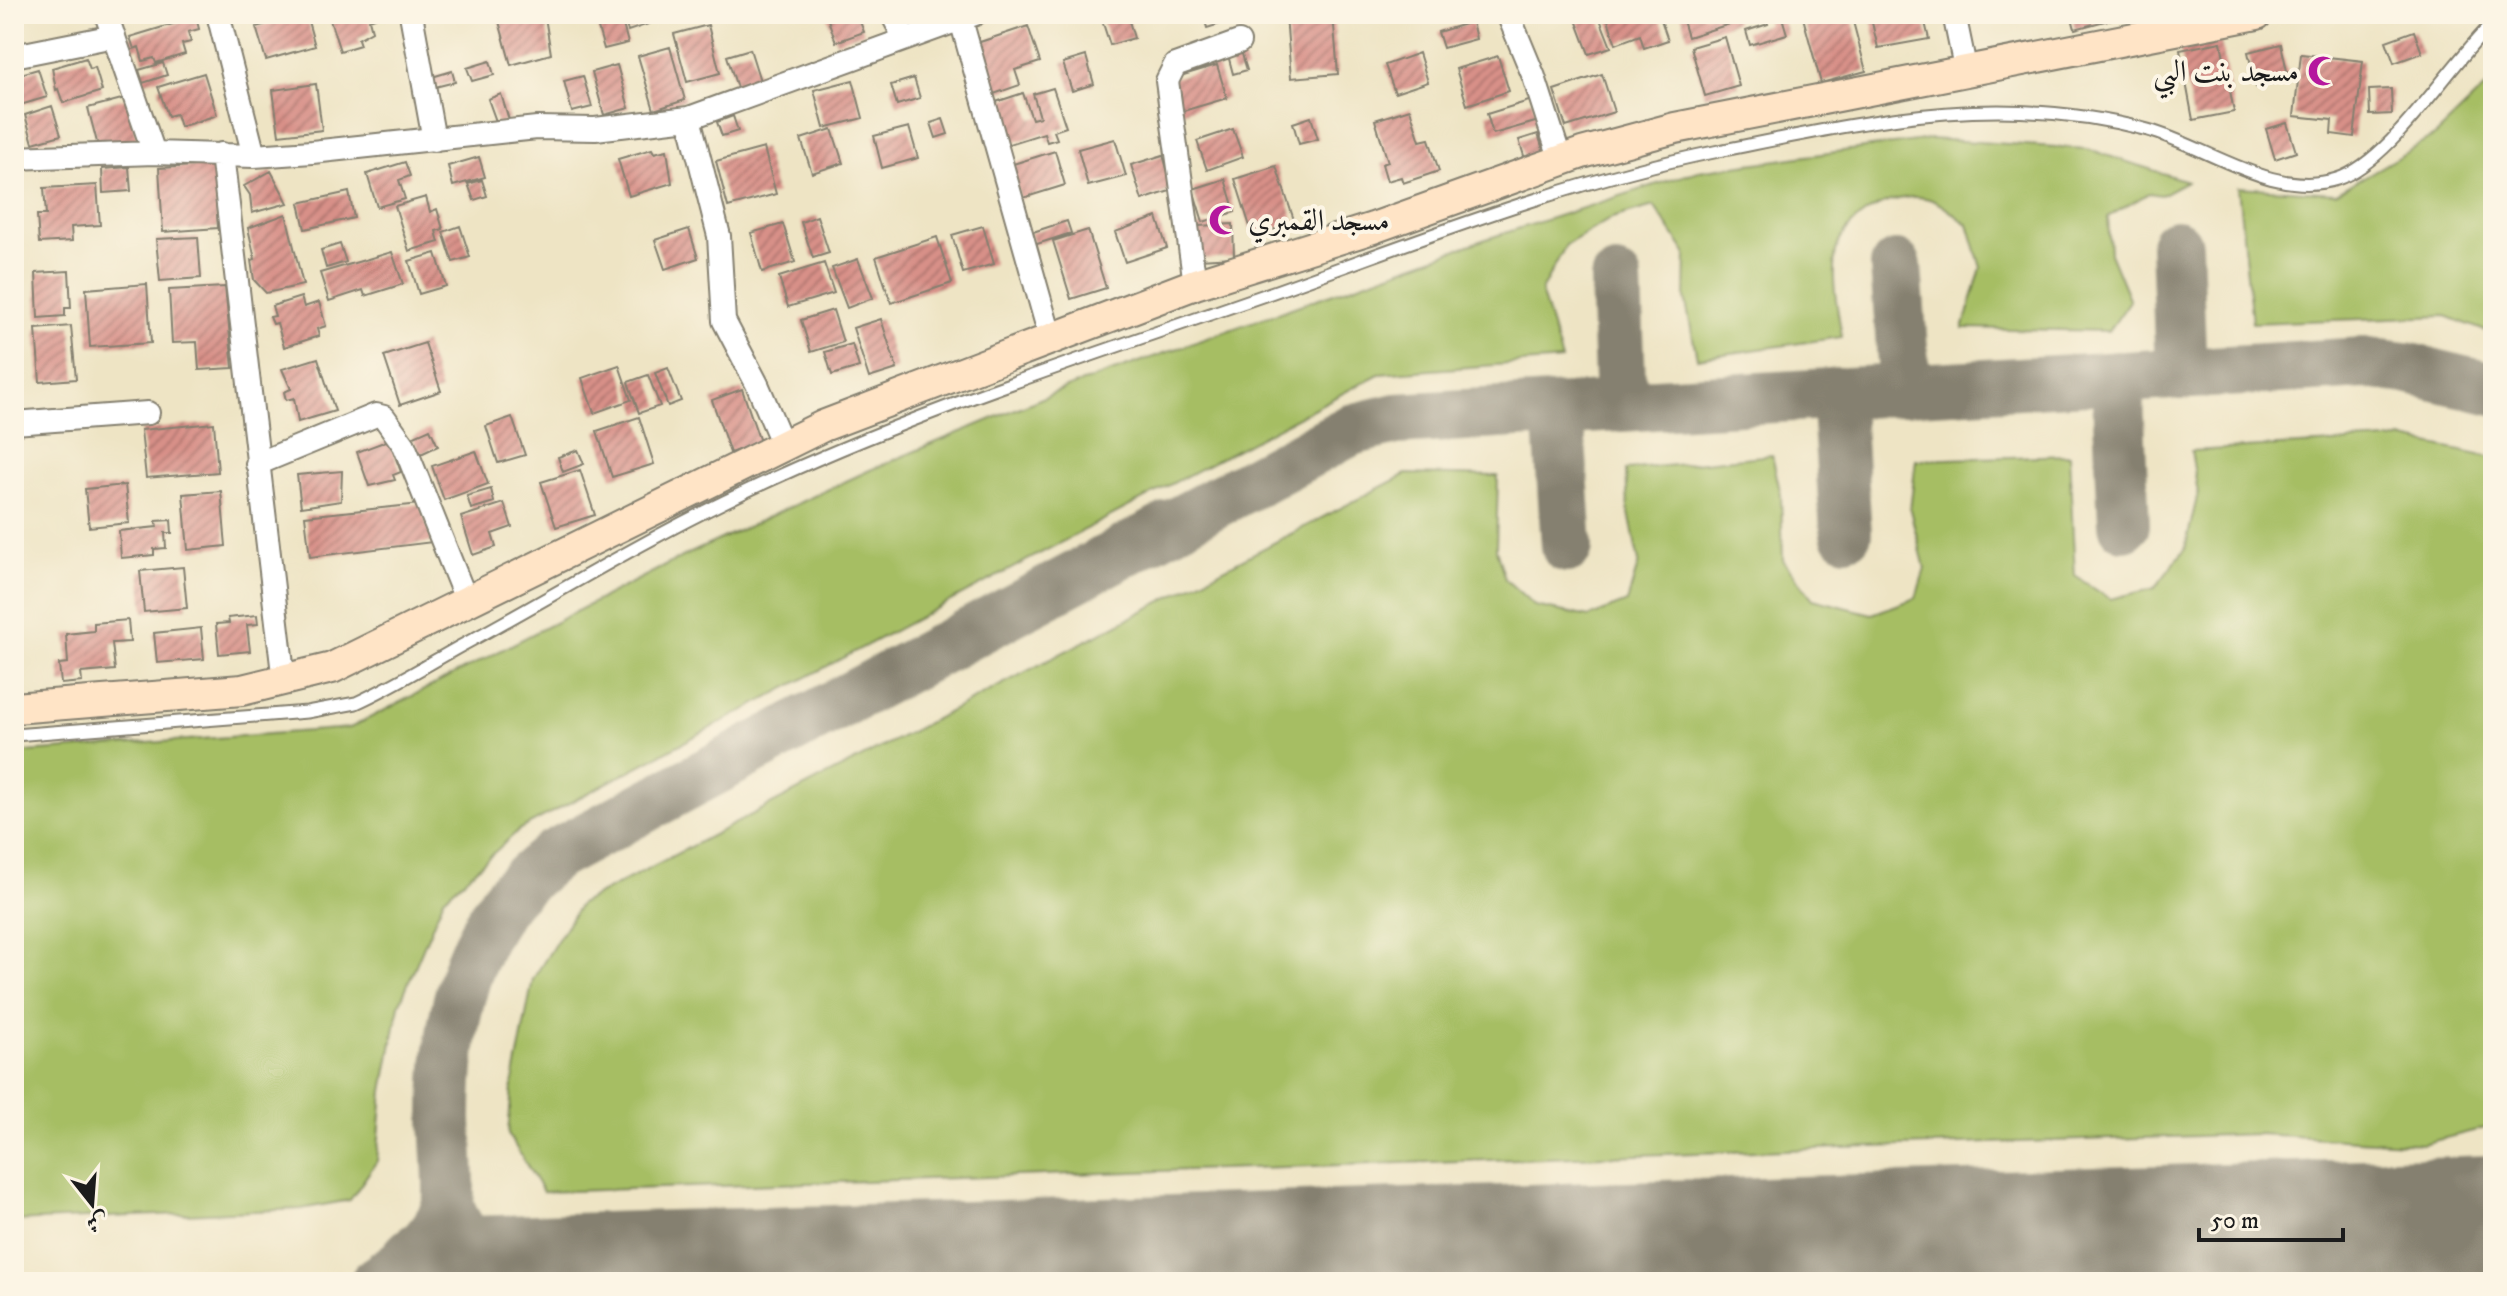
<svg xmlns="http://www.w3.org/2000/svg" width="2507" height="1296" viewBox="0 0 2507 1296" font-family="'IM FELL DW Pica',Amiri,serif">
  <defs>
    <pattern id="building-hatch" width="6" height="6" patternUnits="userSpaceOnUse" patternTransform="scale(2)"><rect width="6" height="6" fill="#d89088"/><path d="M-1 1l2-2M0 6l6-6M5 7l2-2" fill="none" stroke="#ae756e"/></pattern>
  </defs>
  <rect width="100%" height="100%" fill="#fcf5e5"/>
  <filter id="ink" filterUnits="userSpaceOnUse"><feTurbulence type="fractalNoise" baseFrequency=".0125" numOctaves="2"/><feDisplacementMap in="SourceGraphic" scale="16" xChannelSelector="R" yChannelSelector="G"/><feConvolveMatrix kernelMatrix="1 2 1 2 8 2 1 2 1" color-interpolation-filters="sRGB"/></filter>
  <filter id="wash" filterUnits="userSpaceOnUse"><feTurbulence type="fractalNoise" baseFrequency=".006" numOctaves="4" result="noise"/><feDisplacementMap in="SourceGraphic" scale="32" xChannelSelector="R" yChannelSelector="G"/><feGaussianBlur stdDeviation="1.8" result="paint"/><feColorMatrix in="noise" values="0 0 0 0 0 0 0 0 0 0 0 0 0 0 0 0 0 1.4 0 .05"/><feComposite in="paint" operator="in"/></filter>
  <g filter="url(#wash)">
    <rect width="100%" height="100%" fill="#eee4c4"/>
    <path fill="#a6be63" stroke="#616d40" stroke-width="2" d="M2493,80V334L2446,316L2252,323L2238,187L2336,193L2436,135Z
      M1930,139L2087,149L2187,181L2161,195L2149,193L2108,217L2110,253L2130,301L2109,331L1963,328L1981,268L1968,224C1956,217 1939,200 1925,198C1892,192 1845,217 1836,251C1830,278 1838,310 1842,337L1697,358L1685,298L1686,253L1654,206L1612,218L1566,245L1541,291L1562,360L1379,374L520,829L444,898L399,1005L383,1091L377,1161L350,1200L301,1209L14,1221V753L350,728L682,557L870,470L1066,388L1480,241L1698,171Z
      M2405,439L2493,458V1126L2422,1144L2258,1134L543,1192L508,1134L512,1087L533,979L580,904L1406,474L1498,476L1496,549L1505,579L1535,606L1589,617L1627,602L1639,562L1628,508L1626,470L1772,455L1781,495L1783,560L1813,599L1872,614L1916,598L1925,568L1910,510L1916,460L2069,455L2075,576L2110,599L2155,588L2185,549L2198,493L2191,451Z"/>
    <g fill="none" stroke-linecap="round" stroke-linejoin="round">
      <path stroke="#858070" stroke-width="52" d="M2176,245L2181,374
        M1896,266L1905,390
        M1616,280L1621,406
        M2117,377L2124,525
        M1837,393L1846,533
        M1558,410L1567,547
        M448,1206C463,1248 489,1259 528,1278
        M376,1282C404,1263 435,1241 447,1208C452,1193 446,1137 446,1117C446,1043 458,962 504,902C517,885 537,870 553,856L1351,430L1396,419L2365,363L2406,368L2493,389"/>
      <path stroke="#858070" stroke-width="130" d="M437,1282L2493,1220"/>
    </g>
    <g id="blocks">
      <path fill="url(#building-hatch)" d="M300,14H306L315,46L266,60L256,27Z
        M328,14H373L375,18L369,20L372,31L358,39L360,45L340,51Z
        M497,14L545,17L551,54L511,65Z
        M594,14H620L628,43L604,49Z
        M622,14H664L666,18L628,31Z
        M826,14H857L864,32L836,42Z
        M903,14H944L908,27Z
        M1100,14H1127L1134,38L1110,45Z
        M1203,14H1235L1236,19L1207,28Z
        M1333,14L1338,74L1291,78L1286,16Z
        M1583,14H1598L1611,47L1589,54L1575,17Z
        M1606,14H1659L1668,40L1644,48L1640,35L1616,44Z
        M1681,14H1734L1736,22L1688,37Z
        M1765,14H1781L1787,34L1750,45L1746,31L1768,24Z
        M1802,14H1851L1866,71L1821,83Z
        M1870,14H1923L1929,39L1878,48Z
        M2071,14H2127V15L2075,29Z
        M196,17L199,29L188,32L191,42L182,44L185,54L156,63L154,58L143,61L139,47L134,49L130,37Z
        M1472,22L1476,39L1443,48L1438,32Z
        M708,25L720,73L687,82L674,34Z
        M1028,26L1040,62L1015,70L1020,85L988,96L971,45Z
        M2414,31L2422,53L2394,63L2386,41Z
        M1725,37L1739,86L1705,96L1691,47Z
        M2221,42L2234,112L2193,120L2180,50Z
        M2281,44L2289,80L2256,87L2248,52Z
        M670,47L685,100L654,110L638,56Z
        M750,49L761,84L738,91L727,56Z
        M1241,51L1247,70L1233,74L1228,55Z
        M1419,53L1428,82L1395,93L1385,65Z
        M2301,54L2363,61L2354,137L2331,134L2332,120L2294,116Z
        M1086,56L1094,84L1072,91L1063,63Z
        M1498,56L1509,91L1467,105L1456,69Z
        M86,58L90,69L95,67L102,91L63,103L58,89L56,90L52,68Z
        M490,61L494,75L472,81L467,68Z
        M163,63L167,75L143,83L139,70Z
        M617,65L629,108L604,115L592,72Z
        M1217,65L1227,98L1180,112L1170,79Z
        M38,69L47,97L17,106L14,76Z
        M452,71L455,82L435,87L432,77Z
        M204,73L217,115L180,127L176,114L168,116L158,87Z
        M1602,74L1614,112L1566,127L1554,90Z
        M583,76L592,107L572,112L564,81Z
        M914,78L920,98L897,105L891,85Z
        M853,80L863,118L824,128L814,90Z
        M316,84L322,130L279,135L273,90Z
        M1053,88L1066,127L1054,131L1057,139L1047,142L1044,133L1006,145L993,103L1023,93L1032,119L1040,117L1033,94Z
        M2391,89L2392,114L2370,115L2369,90Z
        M501,94L509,120L497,124L488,99Z
        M129,97L139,149L100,154L88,108Z
        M1532,100L1539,121L1493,134L1487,114Z
        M52,106L61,135L33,143L25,115Z
        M1410,109L1420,141L1429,139L1439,171L1403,183L1401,177L1387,181L1382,164L1388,162L1375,120Z
        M733,116L738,131L722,136L717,122Z
        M1311,117L1318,139L1299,144L1293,123Z
        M943,119L948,134L936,138L931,123Z
        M2287,123L2296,152L2275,159L2266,129Z
        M909,127L918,158L882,168L874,136Z
        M832,129L843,163L812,173L801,139Z
        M1233,129L1243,157L1207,170L1197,141Z
        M1538,134L1544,153L1525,159L1519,140Z
        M1115,139L1126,176L1088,186L1078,149Z
        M764,148L776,194L728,207L716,161Z
        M652,149L654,153L667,150L672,183L629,196L618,159Z
        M1055,151L1065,185L1020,199L1010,165Z
        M1163,155L1173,190L1142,200L1131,165Z
        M479,157L485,177L453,186L448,166Z
        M405,162L410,176L399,180L405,199L377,207L367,174Z
        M214,165L218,228L163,232L159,168Z
        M1276,166L1295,223L1253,236L1235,179Z
        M129,167L131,191L103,193L102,169Z
        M271,171L288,203L252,213L250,195L244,186Z
        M1225,179L1235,212L1203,222L1193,189Z
        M482,180L487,196L474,200L468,184Z
        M97,185L100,225L71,227L72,241L39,243L37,215H46L44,188Z
        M349,192L354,218L305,229L299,203Z
        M426,197L430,212L437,209L443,229L436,231L439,242L409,251L395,206Z
        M286,214L303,285L266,293L254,280L251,260L255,259L248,228Z
        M817,216L829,253L813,258L801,222Z
        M1157,217L1167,248L1125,262L1115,232Z
        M1067,221L1071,233L1034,245L1030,233Z
        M783,224L795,262L762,272L751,233Z
        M1233,224L1234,257L1199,259L1198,226Z
        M460,226L470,257L453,262L443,232Z
        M983,226L994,264L963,273L952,235Z
        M689,229L698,258L665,269L655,240Z
        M1088,230L1106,288L1071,299L1053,241Z
        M198,237L201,278L160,281L156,239Z
        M937,237L952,283L891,303L876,257Z
        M340,244L346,262L326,268L321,250Z
        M392,252L403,284L365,296L363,290L329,301L320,273Z
        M436,253L446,286L419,294L409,261Z
        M858,259L873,298L847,308L832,268Z
        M824,263L834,293L788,307L779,277Z
        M69,271L71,308H65V316L38,318L36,273Z
        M147,284L151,343L90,347L86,289Z
        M225,287L233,368L199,370L197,342L172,343L169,290Z
        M301,297L304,307L319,302L326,326L317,329L319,336L284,347L277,323L273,324L270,317L275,316L272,306Z
        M833,310L843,342L811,352L801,320Z
        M881,319L897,369L869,378L853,328Z
        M71,326L76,379L40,382L36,329Z
        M425,343L441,391L400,405L384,356Z
        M852,344L859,367L832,375L825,352Z
        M318,358L335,411L298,422L294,398L286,400L284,392L291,389L282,369Z
        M619,365L631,400L594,413L582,378Z
        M668,368L681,401L668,406L655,373Z
        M648,375L660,406L639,413L628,382Z
        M742,389L760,442L730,453L712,400Z
        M512,417L525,455L498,463L486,426Z
        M639,417L654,464L612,477L597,431Z
        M214,423L218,472L146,478L141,430Z
        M430,429L438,446L421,454L412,437Z
        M389,440L401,472L393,475L395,480L369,486L357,452Z
        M578,450L584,464L563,472L558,457Z
        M476,451L488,484L444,500L432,466Z
        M580,470L595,515L556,527L541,482Z
        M342,471L341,501L301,507L297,475Z
        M125,485L129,523L89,527L85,489Z
        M491,489L494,502L471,509L467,496Z
        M221,491L226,546L188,550L183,494Z
        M504,503L512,527L492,534L496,547L473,555L461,517Z
        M420,504L433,542L310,557L305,516Z
        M171,520L172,533H165L166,548L154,549V555L121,558L119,531L157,527L156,521Z
        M183,567L187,608L144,612L140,571Z
        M257,615L258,624L247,625L250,651L219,654L216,624L229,623L228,618Z
        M128,620L130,642L112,643L115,670L81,673L82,682L61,684L59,664L68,663L66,634L94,631V623Z
        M201,628L204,659L157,663L154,633Z"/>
    </g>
  </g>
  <g filter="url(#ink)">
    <use href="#blocks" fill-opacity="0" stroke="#858070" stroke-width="2"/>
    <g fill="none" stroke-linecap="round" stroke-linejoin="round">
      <g stroke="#858070" stroke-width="15">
        <path id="lane" d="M14,735L307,712L356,703C392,687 425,666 459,647C548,599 635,545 726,501C898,417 1082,359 1262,296C1412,243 1562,182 1719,151C1868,121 1997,90 2148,130C2207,146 2273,199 2337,179C2392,161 2448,65 2493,23"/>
      </g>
      <g stroke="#858070" stroke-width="26">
        <path id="street" d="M106,14L154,153L254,156L312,152L537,128L595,129L689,118L975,14
          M218,14L254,156
          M411,14L434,140
          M892,14L904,37
          M1508,14L1534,77L1561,161
          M1954,14L1966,72
          M961,20L1050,336
          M14,56L114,36
          M689,118L719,236L724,321L757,384L783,445
          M222,154L284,682
          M14,158L154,153
          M1195,284L1167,81L1175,65L1239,42
          M14,423L148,413
          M257,464L376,415L384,417L404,445L467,602"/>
      </g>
      <g stroke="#858070" stroke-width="34">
        <path id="secondary" d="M14,708L242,690L332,668L823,426L1195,284L1373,228L1582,153L1675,128L2257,14"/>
      </g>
      <use href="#lane" stroke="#fff" stroke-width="11"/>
      <use href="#street" stroke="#fff" stroke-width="22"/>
      <use href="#secondary" stroke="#ffe4c6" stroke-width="30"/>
    </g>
  </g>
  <defs>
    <g id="mosque-bare" transform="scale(2.4)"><path d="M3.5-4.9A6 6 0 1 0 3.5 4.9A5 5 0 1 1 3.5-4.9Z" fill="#b5179e" stroke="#fcf5e5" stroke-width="2.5" paint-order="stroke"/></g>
  </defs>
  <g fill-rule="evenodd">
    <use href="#mosque-bare" x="2323" y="71"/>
    <use href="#mosque-bare" x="1224" y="220"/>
  </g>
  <g text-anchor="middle" stroke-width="8" stroke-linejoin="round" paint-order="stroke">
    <g font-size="30" fill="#1c1c1c" stroke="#fcf5e5" text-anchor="end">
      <text x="2299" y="81">مسجد بنت البي</text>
      <text x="1248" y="230" text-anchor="start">مسجد القمبري</text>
    </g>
  </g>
  <rect width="2507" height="1296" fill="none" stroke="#fcf5e5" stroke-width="48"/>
  <g transform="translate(92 1204) rotate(163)" stroke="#fcf5e5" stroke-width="6" paint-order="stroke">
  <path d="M0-6L14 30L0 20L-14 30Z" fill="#1c1c1c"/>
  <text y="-12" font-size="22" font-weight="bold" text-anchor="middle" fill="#1c1c1c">ش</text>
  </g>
  <path d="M2199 1228v12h144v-12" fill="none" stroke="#1c1c1c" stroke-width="4"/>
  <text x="2211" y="1228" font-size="24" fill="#1c1c1c" stroke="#fcf5e5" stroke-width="6" paint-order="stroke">50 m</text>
</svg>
